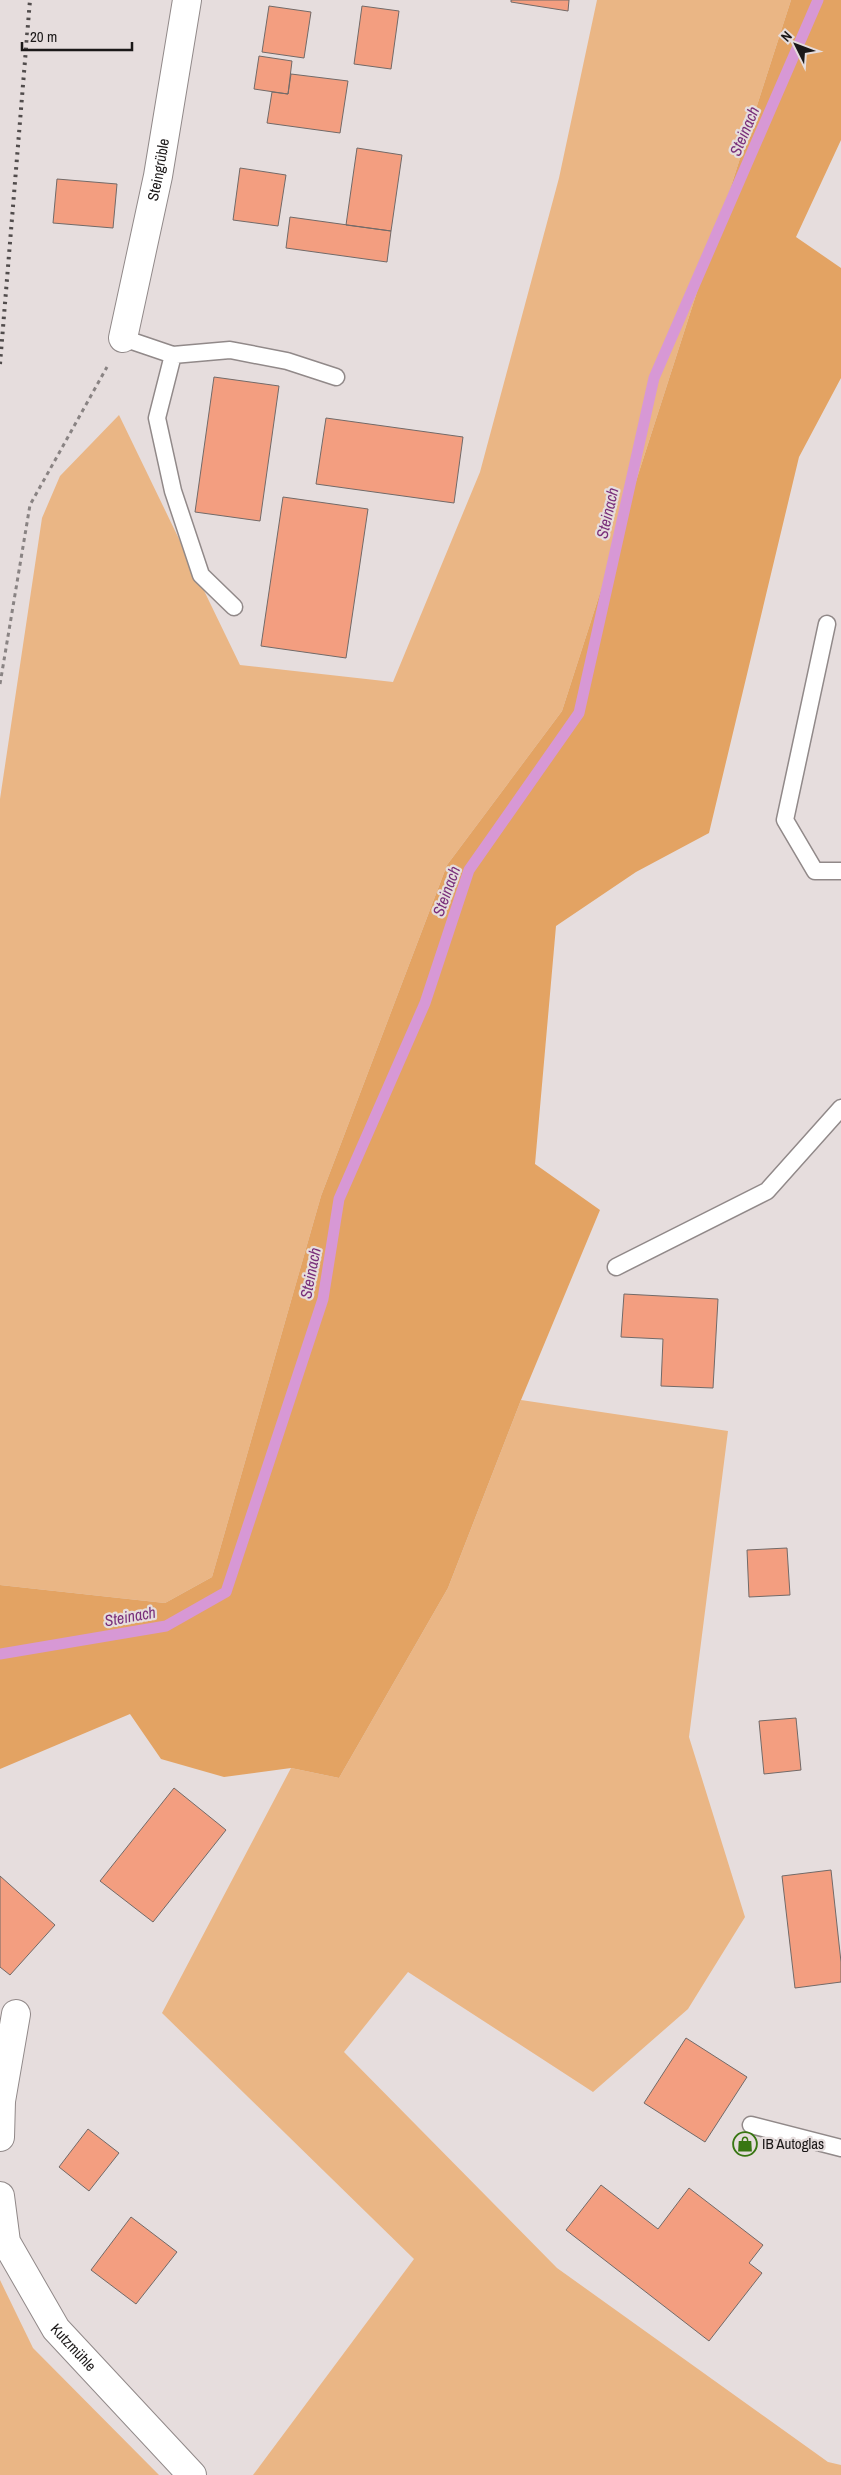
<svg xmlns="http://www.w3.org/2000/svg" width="841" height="2475" viewBox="0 0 841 2475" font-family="'Archivo Narrow',sans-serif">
  <rect width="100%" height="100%" fill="#e6dddd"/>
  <path fill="#eab685" d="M597,0H791L562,711L447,865L321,1196L212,1577L165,1603L0,1585V799L42,518L60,476L119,415L240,665L393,682L480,472L559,178Z
    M521,1400L728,1431L689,1737L745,1917L688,2009L593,2092L408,1972L344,2052L557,2268L828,2462L841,2465V2475H253L414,2259L162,2013L291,1768L339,1778L448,1588Z
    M0,2280L33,2348L159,2475H0Z"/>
  <path fill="#e3a363" d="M791,0H841V140L796,237L841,268V378L799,457L709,833L636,872L556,926L535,1164L600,1210L521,1400L448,1588L339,1778L291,1768L224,1777L161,1759L130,1714L0,1769V1585L165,1603L212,1577L321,1196L447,865L562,711Z"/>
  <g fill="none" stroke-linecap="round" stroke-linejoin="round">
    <path stroke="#d798d5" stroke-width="11" d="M0,1654L166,1626L226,1592L323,1299L339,1199L425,1003L469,870L579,713L654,378L818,0"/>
  </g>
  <path fill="#f39e80" stroke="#726a68" d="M511,0H569L568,11L511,2Z
    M269,6L311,12L304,58L262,52Z
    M362,6L399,11L391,69L354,64Z
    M259,56L292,61L288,94L254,89Z
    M291,74L348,81L340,133L267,123L272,92L288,94Z
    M357,148L402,155L391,231L346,225Z
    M240,168L286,175L278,226L233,220Z
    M57,179L117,184L113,228L53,223Z
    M290,217L391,231L387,262L286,248Z
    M214,377L279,386L260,521L195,512Z
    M326,418L463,437L454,503L316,484Z
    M283,497L368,509L346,658L261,646Z
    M624,1294L718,1299L713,1388L661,1386L663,1339L621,1337Z
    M787,1548L790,1595L749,1597L747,1550Z
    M796,1718L801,1770L764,1774L759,1721Z
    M174,1788L226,1830L153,1922L100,1881Z
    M831,1870L841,1962V1982L795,1988L782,1876Z
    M0,1876L55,1925L10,1975L0,1967Z
    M686,2038L747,2077L705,2142L644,2103Z
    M88,2129L119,2153L89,2191L59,2167Z
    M601,2185L658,2229L689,2188L763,2245L749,2263L762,2273L709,2341L566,2230Z
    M131,2217L177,2252L136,2304L91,2270Z"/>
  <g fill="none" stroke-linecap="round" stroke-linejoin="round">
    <g stroke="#918989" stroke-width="19">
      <path id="service" d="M123,338L173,355L230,350L287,361L336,377
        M173,355L157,418L173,491L201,575L234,607
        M827,624L785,820L815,871H841
        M616,1267L767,1191L841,1108
        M751,2125L841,2148"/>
    </g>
    <g stroke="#918989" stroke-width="30">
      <g id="minor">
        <path id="s1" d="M123,338L158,176L187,0"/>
        <path d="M0,2137L1,2101L16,2014"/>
        <path id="s2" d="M0,2196L6,2242L56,2329L192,2475"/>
      </g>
    </g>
    <path stroke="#898383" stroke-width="3" stroke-dasharray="4 4" stroke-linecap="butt" d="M0,684L30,505L107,367"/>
    <use href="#service" stroke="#fff" stroke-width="16"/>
    <use href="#minor" stroke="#fff" stroke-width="28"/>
    <path stroke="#514c4c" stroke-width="4" stroke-dasharray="2.5 5" stroke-linecap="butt" d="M0,364L30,0"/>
  </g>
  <defs>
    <g id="shop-ring" transform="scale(1.25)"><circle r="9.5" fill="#e6dddd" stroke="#387612" stroke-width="1.5"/><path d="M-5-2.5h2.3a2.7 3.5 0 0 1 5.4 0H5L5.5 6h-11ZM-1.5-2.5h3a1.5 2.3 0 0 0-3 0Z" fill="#387612"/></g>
  </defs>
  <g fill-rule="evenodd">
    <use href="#shop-ring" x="745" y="2144"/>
  </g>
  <g text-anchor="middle" stroke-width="4.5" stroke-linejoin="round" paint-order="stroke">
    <g font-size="15" fill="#1b1818" stroke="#e6dddd">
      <text dy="5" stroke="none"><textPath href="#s1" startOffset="172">Steingrüble</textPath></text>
      <text dy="5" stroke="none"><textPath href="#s2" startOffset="172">Kutzmühle</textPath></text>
    </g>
    <g font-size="15" fill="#1b1818" stroke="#e6dddd" text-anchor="start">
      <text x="762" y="2149">IB Autoglas</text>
    </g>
    <g font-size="16" font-style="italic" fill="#792f7a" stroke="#e6dddd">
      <text transform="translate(744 131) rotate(-67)" y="6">Steinach</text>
      <text transform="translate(607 513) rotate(-77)" y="6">Steinach</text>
      <text transform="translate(446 891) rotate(-70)" y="6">Steinach</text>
      <text transform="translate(310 1273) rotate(-79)" y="6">Steinach</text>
      <text transform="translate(130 1616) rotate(-10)" y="6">Steinach</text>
    </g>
  </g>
  <g transform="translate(796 45) rotate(312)" stroke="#e6dddd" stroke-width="4" paint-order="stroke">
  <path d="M0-4L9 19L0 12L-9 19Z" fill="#1b1818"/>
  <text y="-8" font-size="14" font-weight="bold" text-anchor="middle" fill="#1b1818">N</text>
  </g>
  <path d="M22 42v8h110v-8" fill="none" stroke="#1b1818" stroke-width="2.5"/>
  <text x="30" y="42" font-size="15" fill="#1b1818" stroke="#e6dddd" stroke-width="4" paint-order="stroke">20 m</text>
</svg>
